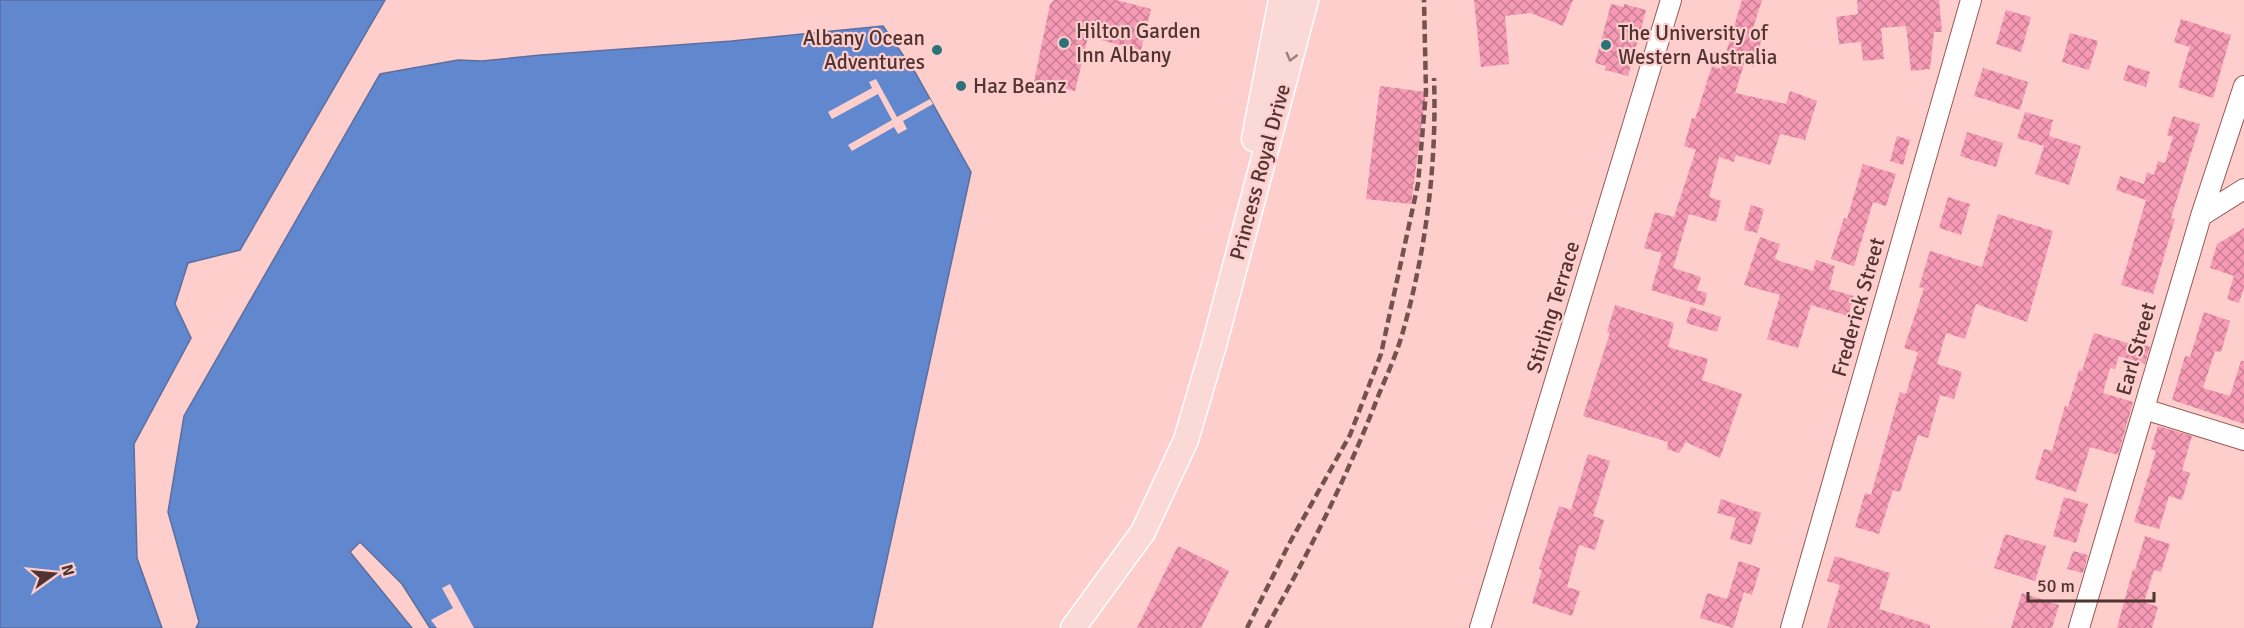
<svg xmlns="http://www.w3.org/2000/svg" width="2244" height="628" viewBox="0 0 2244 628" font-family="Signika,sans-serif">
  <defs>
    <pattern id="building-cross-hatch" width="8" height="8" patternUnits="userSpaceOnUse" patternTransform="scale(1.5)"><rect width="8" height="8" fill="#f79ab5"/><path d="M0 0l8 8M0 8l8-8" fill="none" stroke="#ca7e94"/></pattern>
  </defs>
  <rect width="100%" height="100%" fill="#fdcecc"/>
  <path fill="#6188ce" stroke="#5c6e9f" stroke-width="1.5" d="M0,0H385L240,250L188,263L175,304L191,338L134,444L137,558L162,628H0Z
    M883,26L916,74L971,172L872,628H430L402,584L360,542L350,552L412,628H196L199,622L168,512L184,416L380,74L458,60L482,61L541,55L732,41Z"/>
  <path fill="#fdcecc" d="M876,79L897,117L930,99L933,104L903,121L907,129L898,134L894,127L852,151L848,145L892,120L878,94L832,119L828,112L872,88L869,82Z
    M450,584L474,628H437L431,620L453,608L442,588Z"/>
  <path fill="url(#building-cross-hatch)" d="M1054,0H1116L1151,9L1141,50L1088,37L1075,91L1034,82L1050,4Z
    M1474,0H1573L1563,26L1531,13L1505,16L1509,64L1481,67Z
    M1742,0H1762L1753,28L1764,31L1754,67L1744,64L1735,93L1786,104L1790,91L1817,101L1805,140L1780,134L1770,165L1736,155L1734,162L1719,157L1709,197L1721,201L1716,222L1689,214L1673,268L1701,277L1697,290L1707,293L1704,306L1651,290L1662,253L1644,248L1655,212L1674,217L1696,150L1684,146L1692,118L1695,119L1712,66L1721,69Z
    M1857,0H1939L1942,32H1934L1930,69L1911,71L1906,26L1881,28L1884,59L1863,61L1861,42L1839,44L1836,17L1858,14Z
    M1611,4L1624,7V4L1646,10L1628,76L1605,70L1606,66L1595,63Z
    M2006,10L2031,17L2021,52L1996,44Z
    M2181,19L2231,35L2213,98L2178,87L2190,47L2174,42Z
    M2070,33L2098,41L2089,70L2062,62Z
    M2128,65L2150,72L2146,87L2123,80Z
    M1983,68L2028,82L2020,110L1974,96Z
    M1380,86L1426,92L1411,204L1366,199Z
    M2025,112L2053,120L2049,136L2081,146L2069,185L2035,174L2044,146L2017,138Z
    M2173,116L2200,124L2171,218L2175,219L2153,294L2121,285L2146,200L2116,190L2120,176L2144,184L2147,172L2154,175L2158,161L2165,163L2173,137L2167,135Z
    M1967,132L2003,143L1996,167L1960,156Z
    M1897,136L1910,140L1903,165L1890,161Z
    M1863,164L1896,174L1886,206L1873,202L1854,266L1831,259L1844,218L1847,219Z
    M1948,197L1970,204L1961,235L1939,228Z
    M1751,205L1764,209L1757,233L1744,230Z
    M1998,214L2053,231L2027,322L1976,304L1965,339L1946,333L1937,364L1962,372L1954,399L1940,395L1928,438L1918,435L1900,492L1893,490L1879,534L1855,527L1865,493L1871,495L1900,392L1906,394L1918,352L1904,348L1924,288L1919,287L1930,251L1982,267Z
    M2244,228V287L2239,303L2227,299L2234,276L2210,268L2217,244Z
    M1760,237L1780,244L1775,258L1779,261L1813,271L1816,260L1835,266L1829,289L1854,296L1848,316L1811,305L1798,348L1767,339L1780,295L1744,285Z
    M1615,305L1674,323L1668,347L1708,359L1702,380L1742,394L1720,458L1686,442L1679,453L1667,449L1668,442L1583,416L1610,333L1607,332Z
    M1691,307L1721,317L1717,332L1686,323Z
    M2204,312L2230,321L2221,352L2215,351L2203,388L2230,396L2241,361H2244V424L2172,400L2185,356L2190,357Z
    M2094,333L2131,344L2132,341L2150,347L2145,364L2119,356L2115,369L2110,368L2103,393L2133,402L2118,455L2090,447L2076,492L2035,479L2044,449L2052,451L2065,406L2068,407L2079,370L2082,371Z
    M2158,426L2192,436L2182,470L2190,473L2182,500L2169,496L2159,529L2134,522L2156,451L2151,449Z
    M1588,454L1610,461L1593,516L1604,520L1595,550L1579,545L1567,587L1580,591L1572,616L1532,603L1542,570L1539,569L1559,506L1571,510Z
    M2064,497L2088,504L2076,543L2053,536Z
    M1721,499L1761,513L1751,545L1730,539L1736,518L1717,513Z
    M2005,534L2046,546L2035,581L1994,568Z
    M2145,536L2170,544L2161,572L2154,570L2144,602L2158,607L2152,628H2117L2133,569L2135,570Z
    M1178,546L1229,571L1201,628H1137Z
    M2073,551L2088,555L2083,573L2067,569Z
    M1835,556L1890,573L1879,609L1930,625V628H1827L1840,585L1827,581Z
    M1739,561L1760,568L1752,595L1744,592L1733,628L1700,618L1707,593L1727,599Z
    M2022,593L2059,605L2052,628H2011Z"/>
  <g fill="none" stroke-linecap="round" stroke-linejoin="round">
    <g stroke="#9a5856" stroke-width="22">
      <path id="minor" d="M2201,216L2244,189
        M2144,409L2244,440
        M1480,628L1671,0
        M1791,628L1971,0
        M2079,628L2201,216L2244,86"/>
    </g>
    <g stroke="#fff" stroke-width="27">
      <path id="major" d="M1254,139L1281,0
        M1073,628L1143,532L1186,440L1214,345L1306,0"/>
    </g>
    <use href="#minor" stroke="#fff" stroke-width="20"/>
    <use href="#major" stroke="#fbd9d7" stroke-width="24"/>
    <path stroke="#735250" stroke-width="4.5" stroke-dasharray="9 4.5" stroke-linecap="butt" d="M1247,628L1289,544L1350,435L1381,354L1418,184L1426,92L1424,0
      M1266,628C1309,553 1348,475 1379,394C1387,375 1396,355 1402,335C1426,251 1437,165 1434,78"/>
  </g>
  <defs><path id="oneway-chevron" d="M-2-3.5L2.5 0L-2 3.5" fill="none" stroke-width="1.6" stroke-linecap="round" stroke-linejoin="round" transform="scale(1.5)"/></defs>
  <use stroke="#9e7e7c" href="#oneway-chevron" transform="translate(1291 57) rotate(105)"/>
  <g fill="#2a7479" stroke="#fdcecc" stroke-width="2">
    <circle cx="1064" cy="43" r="6"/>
    <circle cx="1606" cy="45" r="6"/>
    <circle cx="937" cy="50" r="6"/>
    <circle cx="961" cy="86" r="6"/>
  </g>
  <g text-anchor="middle" stroke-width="4.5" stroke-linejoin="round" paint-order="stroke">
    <g font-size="21" fill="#513332" stroke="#fdcecc" text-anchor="start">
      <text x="1076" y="38">Hilton Garden<tspan x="1076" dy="24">Inn Albany</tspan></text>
      <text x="1618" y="40">The University of<tspan x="1618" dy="24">Western Australia</tspan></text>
      <text x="925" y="45" text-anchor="end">Albany Ocean<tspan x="925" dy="24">Adventures</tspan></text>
      <text x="973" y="93">Haz Beanz</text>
    </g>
    <g font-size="21" fill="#513332" stroke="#fdcecc">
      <text transform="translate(1260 172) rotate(-75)" y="7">Princess Royal Drive</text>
      <text transform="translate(1553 307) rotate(-73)" y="7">Stirling Terrace</text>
      <text transform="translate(1858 307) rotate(-74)" y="7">Frederick Street</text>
      <text transform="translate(2136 349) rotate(-74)" y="7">Earl Street</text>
    </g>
  </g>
  <g transform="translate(54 574) rotate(75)" stroke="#fdcecc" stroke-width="4.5" paint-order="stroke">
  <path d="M0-4.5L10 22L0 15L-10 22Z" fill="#513332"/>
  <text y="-9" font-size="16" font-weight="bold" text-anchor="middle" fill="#513332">N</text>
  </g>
  <path d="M2028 592v9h126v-9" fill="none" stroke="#513332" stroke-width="3"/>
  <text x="2037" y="592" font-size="18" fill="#513332" stroke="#fdcecc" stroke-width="4.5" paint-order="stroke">50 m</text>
</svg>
